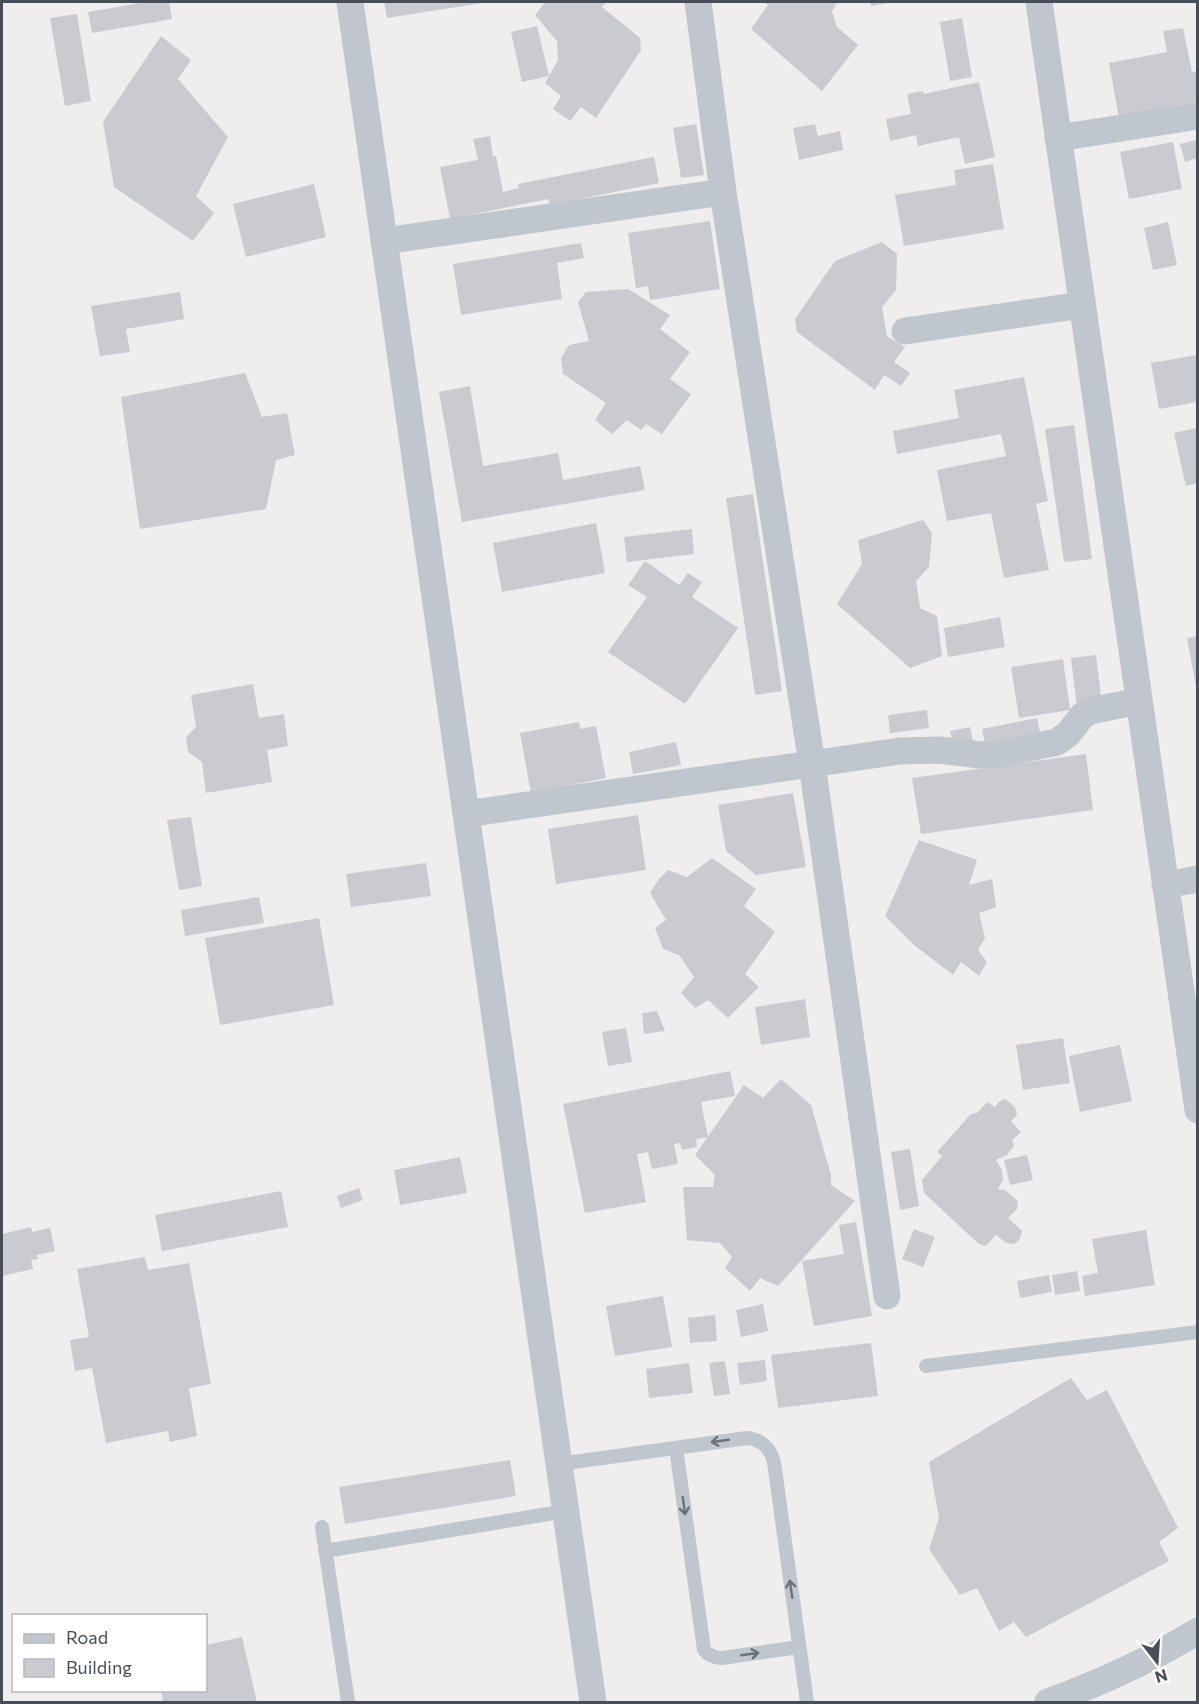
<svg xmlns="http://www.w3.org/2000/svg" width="1199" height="1704" viewBox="0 0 1199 1704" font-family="Commissioner,sans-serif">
  <rect width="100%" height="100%" fill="#efeded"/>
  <path fill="#cacbd1" d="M146,2H169L172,19L92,33L88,12Z
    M384,2H482V3L387,18Z
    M545,2H606L602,7L640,38L641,50L596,118L581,107L570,121L553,109L561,96L545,83L558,60L557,41L535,15Z
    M763,2H837L832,12L837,27L858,45L822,91L751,29L768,5Z
    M870,2H887V3L871,6Z
    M77,14L91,101L65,106L50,18Z
    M962,18L972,77L950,81L940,22Z
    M537,26L549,76L522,82L511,32Z
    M1183,28L1192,72L1197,71V102L1119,118L1109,63L1167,52L1163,31Z
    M161,36L191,60L178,79L228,137L196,196L214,213L193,241L114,187L103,122Z
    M979,82L995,157L965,164L959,137L918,146L916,135L890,141L886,119L911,114L907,94L923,91L924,94Z
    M696,124L704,175L681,178L673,128Z
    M815,124L818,136L840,131L843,150L799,160L793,128Z
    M490,136L493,157L496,156L503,192L519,188L518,184L654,157L659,183L550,205L548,199L450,219L440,167L478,160L473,139Z
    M1197,140V158L1185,162L1180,144Z
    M1173,142L1182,189L1129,199L1120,152Z
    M993,164L1004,229L904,246L895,195L956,185L954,170Z
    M314,184L326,237L246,257L233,204Z
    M710,221L720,289L650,300L648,286L636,288L628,233Z
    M1168,222L1177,265L1153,270L1144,228Z
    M882,242L897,254L896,290L882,307L887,336L905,347L894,362L910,373L901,386L884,375L875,390L797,332L795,319L835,261Z
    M581,243L584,258L557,263L562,299L461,315L453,264Z
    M628,289L670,315L660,329L690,352L670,379L691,394L662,434L646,424L641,430L627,420L612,434L595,420L606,403L563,374L561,358L569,345L589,341L578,302L586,292Z
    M180,292L184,319L126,329L130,352L100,356L91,306Z
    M1197,355V402L1159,409L1151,363Z
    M245,373L262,417L287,413L295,455L276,460L266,509L140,529L121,397Z
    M1024,377L1048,501L1036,504L1049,570L1004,578L991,513L947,521L937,470L1006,456L1001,434L897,454L893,431L959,418L954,390Z
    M470,386L483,466L558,453L563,480L640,466L645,490L462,522L439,392Z
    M1074,425L1092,559L1064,562L1045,429Z
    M1197,428V483L1186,486L1174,433Z
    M753,494L782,691L755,695L726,498Z
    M923,520L932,533L929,567L916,581L920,608L937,616L942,656L910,668L837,604L862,564L858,540Z
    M596,523L605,573L502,592L493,543Z
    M692,529L694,554L627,562L624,537Z
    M645,561L679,585L688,573L702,582L692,597L738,628L685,704L608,652L647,597L628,585Z
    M1000,617L1005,647L948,657L944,628Z
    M1197,636V687H1196L1187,638Z
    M1096,655L1102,704L1077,707L1071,658Z
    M1063,659L1070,710L1019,718L1011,667Z
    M253,684L259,718L284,714L288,746L267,750L272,782L206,793L202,762L188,752L186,737L196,727L191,695Z
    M927,710L929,728L890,733L888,715Z
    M1037,718L1042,742L987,753L982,729Z
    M579,722L580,729L596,726L606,778L531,793L520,733Z
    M970,727L973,741L953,745L950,731Z
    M676,742L681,765L633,774L629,752Z
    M1086,754L1093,810L921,834L912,778Z
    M793,793L806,867L756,875L726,851L718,805Z
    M638,815L646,870L556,884L548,829Z
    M191,817L202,886L179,890L167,820Z
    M919,840L977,860L969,885L992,879L996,907L979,913L985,938L978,950L987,962L979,976L961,962L953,975L914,945L885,916Z
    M712,858L756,889L744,906L775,932L745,974L759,987L728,1018L708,1000L695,1008L681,993L694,977L679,955L663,949L655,928L666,920L650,893L658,880L668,870L687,877Z
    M426,863L431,896L351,907L346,874Z
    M259,897L264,923L185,936L181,910Z
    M319,918L334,1005L220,1025L205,938Z
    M805,999L810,1037L761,1045L755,1007Z
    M657,1011L665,1031L644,1034L642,1013Z
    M626,1028L632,1062L608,1066L602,1032Z
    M1063,1038L1070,1083L1023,1090L1016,1045Z
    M1120,1045L1132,1101L1080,1112L1069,1056Z
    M730,1071L735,1096L701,1102L708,1137L696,1139L697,1147L682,1150L680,1143L674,1144L678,1164L652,1169L648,1152L637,1154L646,1202L585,1213L563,1104Z
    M781,1079L811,1105L831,1175V1185L855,1201L778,1286L760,1278L750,1291L725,1268L732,1257L720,1243L687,1240L683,1187H713L715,1175L695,1155L744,1085L763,1098Z
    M1005,1099L1015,1107L1017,1115L1011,1121L1021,1132L1012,1140L1014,1146L1007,1155L996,1160L1002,1170L1003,1180L998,1189L1005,1190L1018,1201L1017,1209L1008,1218L1022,1231L1020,1239L1014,1244L1006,1243L996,1235L986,1246L979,1244L924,1193L922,1180L942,1156L937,1152L971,1114L977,1113L987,1102L995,1107L999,1102Z
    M910,1149L919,1206L900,1210L891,1152Z
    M1027,1155L1033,1180L1010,1185L1004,1160Z
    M460,1157L467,1193L400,1205L394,1170Z
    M359,1188L363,1200L341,1208L337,1196Z
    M281,1191L288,1227L162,1251L155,1215Z
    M856,1222L872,1316L814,1326L802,1261L844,1254L839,1225Z
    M31,1227L32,1232L50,1228L55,1251L37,1255L38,1259L31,1260L33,1269L2,1276V1234Z
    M914,1229L935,1237L923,1267L902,1259Z
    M1146,1230L1155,1285L1085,1296L1082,1276L1098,1273L1092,1239Z
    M145,1257L148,1270L189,1263L211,1384L189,1388L197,1436L170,1442L168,1431L106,1443L92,1368L75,1371L70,1340L89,1337L77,1269Z
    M1077,1271L1080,1291L1055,1295L1052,1275Z
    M1049,1275L1052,1292L1020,1298L1017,1281Z
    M663,1296L672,1347L615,1356L606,1306Z
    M763,1304L768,1331L741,1337L736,1310Z
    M715,1315L717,1341L690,1343L688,1318Z
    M871,1343L878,1396L778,1408L771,1355Z
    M765,1360L767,1381L740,1385L737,1363Z
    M725,1361L730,1394L714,1396L709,1363Z
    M689,1363L693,1393L649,1398L646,1369Z
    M1071,1378L1087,1400L1107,1390L1178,1528L1159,1542L1169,1561L1026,1637L1014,1622L999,1631L977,1588L960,1595L929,1549L939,1518L929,1462Z
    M510,1460L516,1496L345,1524L339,1487Z
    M242,1637L257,1702H163L161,1690H206V1645Z"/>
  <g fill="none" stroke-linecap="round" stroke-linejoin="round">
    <path stroke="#bfc6ce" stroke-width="14" d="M926,1366L1198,1332
      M676,1448L704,1650C709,1656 714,1658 722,1658L799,1647
      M559,1464L747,1438C762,1440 770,1447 774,1462L807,1702
      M322,1527L348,1702
      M325,1551L566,1511"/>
    <path stroke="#bfc6ce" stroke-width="27" d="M350,2L593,1702
      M698,2L723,192L812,764L887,1296
      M1039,2L1198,1110
      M1058,138L1198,116
      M384,241L723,192
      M905,331L1082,305
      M466,814L900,751L939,750L980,755L1000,754L1057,742L1068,734L1082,716L1090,711L1139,701
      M1165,885L1198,879
      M1048,1702C1100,1683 1150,1660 1198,1631"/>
  </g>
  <defs><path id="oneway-shaft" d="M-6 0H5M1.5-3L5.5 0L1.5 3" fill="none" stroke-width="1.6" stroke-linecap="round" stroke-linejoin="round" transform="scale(1.5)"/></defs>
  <g stroke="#6b727b">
    <use href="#oneway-shaft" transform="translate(720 1441) rotate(172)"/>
    <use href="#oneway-shaft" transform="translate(684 1506) rotate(82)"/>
    <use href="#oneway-shaft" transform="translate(791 1589) rotate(-98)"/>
    <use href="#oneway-shaft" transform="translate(750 1654) rotate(-8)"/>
  </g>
  <rect width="1199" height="1704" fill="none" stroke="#474e58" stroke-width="6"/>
  <rect x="12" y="1614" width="195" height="78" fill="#ffffff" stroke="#b5b8bc" stroke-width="1.5"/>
  <rect x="24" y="1634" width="30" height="9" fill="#bfc6ce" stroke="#b5b8bc" stroke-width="1.5"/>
  <text x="66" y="1644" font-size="18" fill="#474e58">Road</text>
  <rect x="24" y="1659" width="30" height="18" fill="#cacbd1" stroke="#b5b8bc" stroke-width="1.5"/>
  <text x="66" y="1674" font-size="18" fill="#474e58">Building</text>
  <g transform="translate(1157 1662) rotate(163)" stroke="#ffffff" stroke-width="4.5" paint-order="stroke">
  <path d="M0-4.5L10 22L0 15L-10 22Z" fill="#474e58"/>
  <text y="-9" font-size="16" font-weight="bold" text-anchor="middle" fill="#474e58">N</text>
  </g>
</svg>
